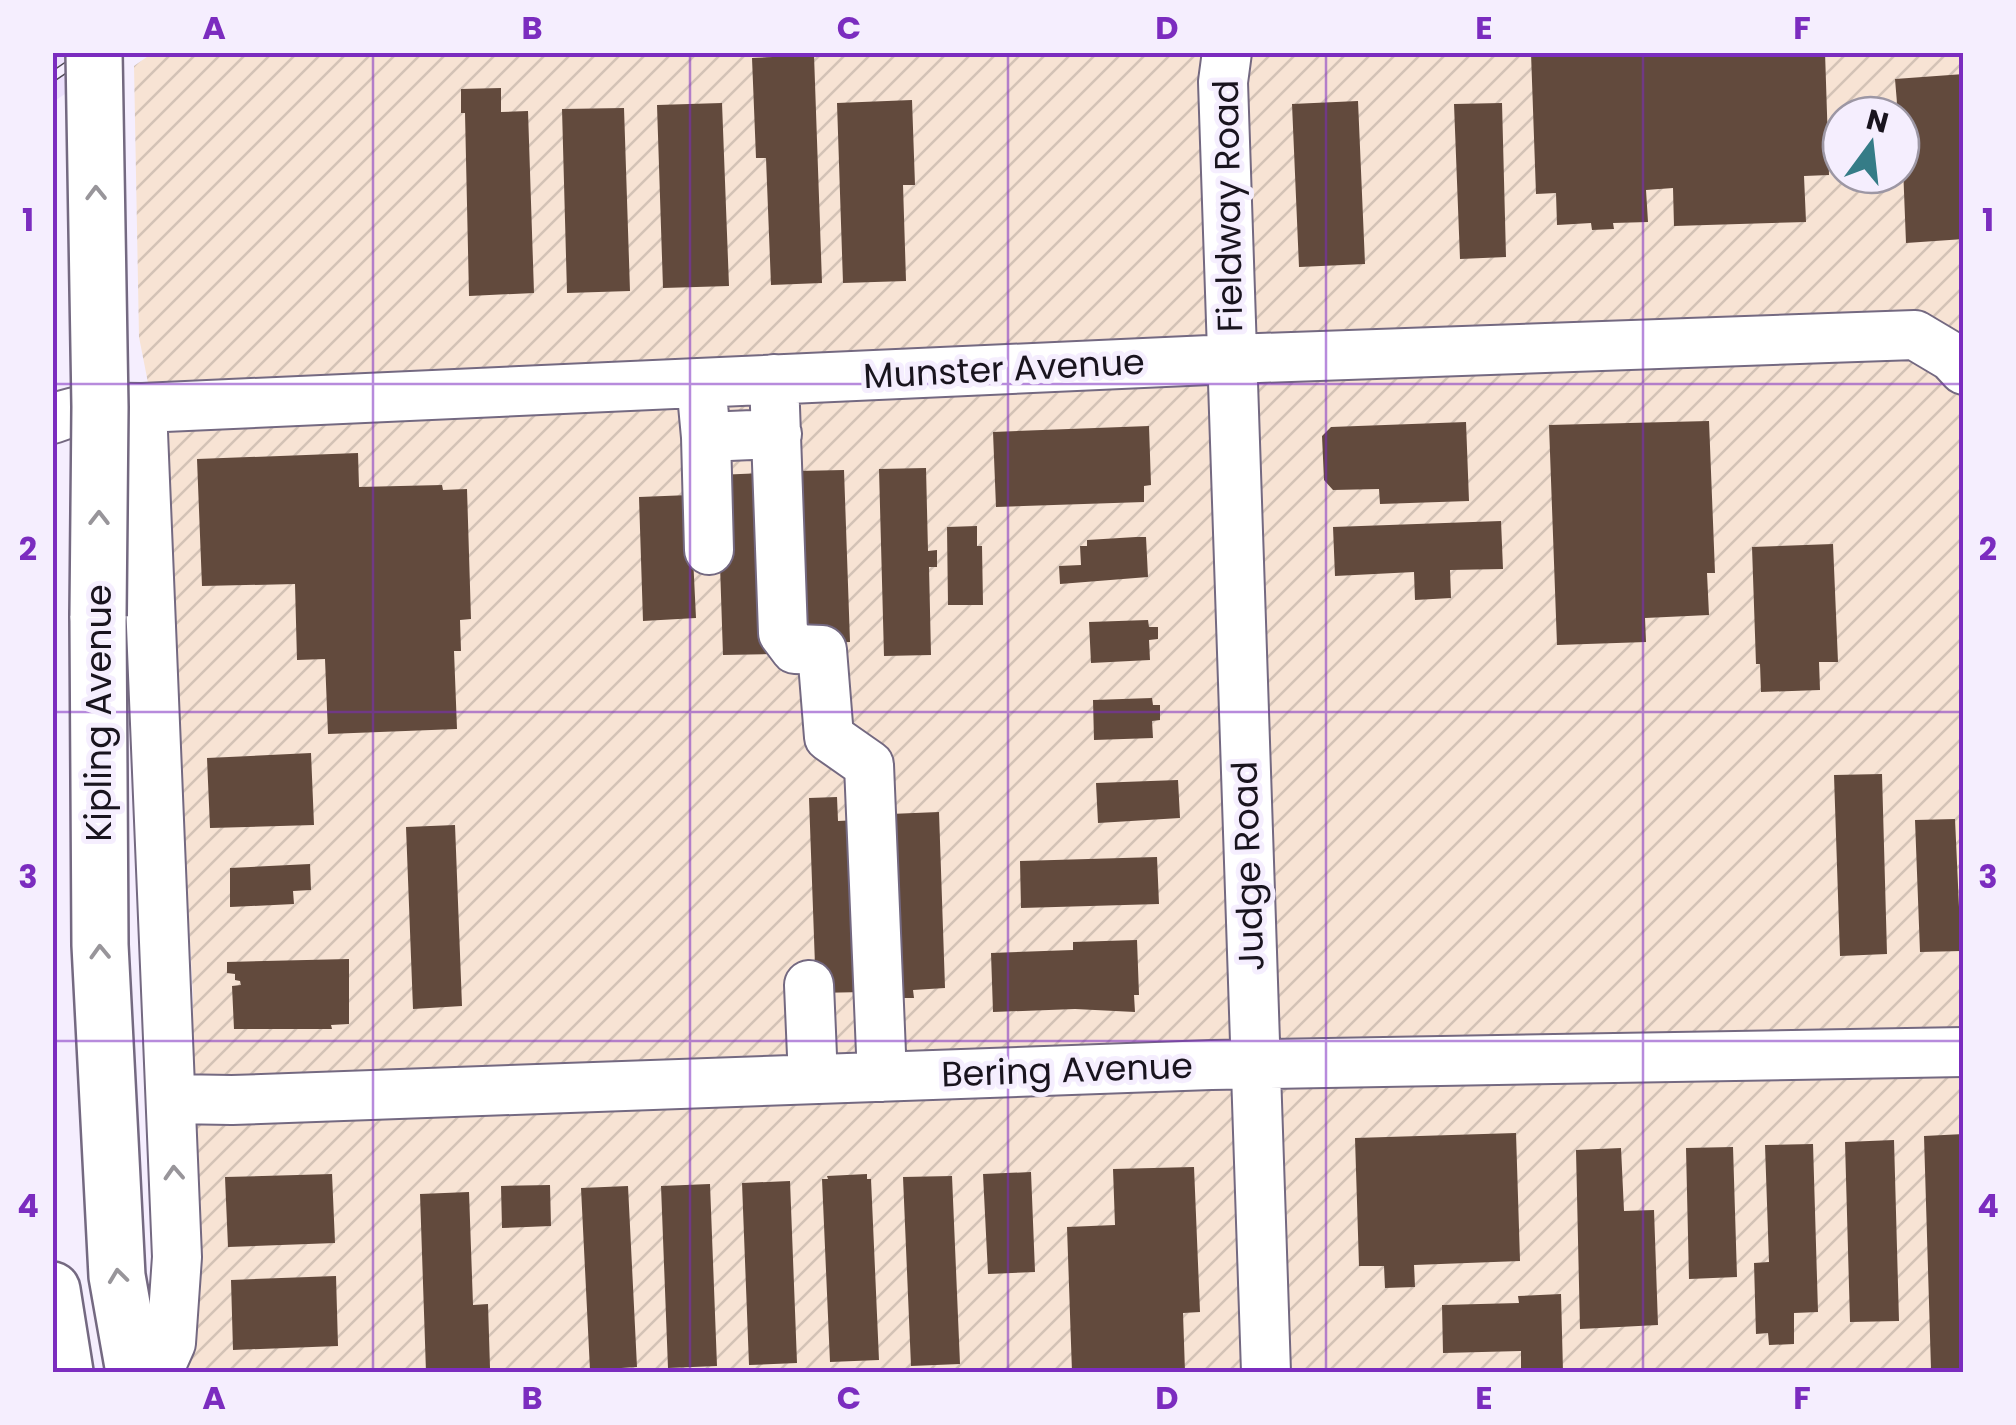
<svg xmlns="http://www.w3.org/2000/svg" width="2016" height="1425" viewBox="0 0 2016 1425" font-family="Poppins,sans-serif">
  <defs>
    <pattern id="industrial-furrows" width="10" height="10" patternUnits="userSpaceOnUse" patternTransform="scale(2.5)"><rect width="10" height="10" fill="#f7e3d4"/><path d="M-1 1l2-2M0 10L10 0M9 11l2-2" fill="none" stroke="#d3c2b6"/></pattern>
  </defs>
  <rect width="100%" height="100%" fill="#f5eefe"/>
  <path fill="url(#industrial-furrows)" fill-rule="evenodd" d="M154,52L1963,53V1372H189L193,996L163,459L139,337L134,66ZM1841,115H1901V175H1841Z"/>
  <path fill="#ece0fc" d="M53,53H126L53,102Z"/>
  <path fill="#624a3d" d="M1825,52L1829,175L1804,176L1806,222L1674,226L1673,188L1646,190L1648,222L1613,223L1614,229L1592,230L1591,223L1557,225L1556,193L1536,194L1531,53Z
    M814,55L822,283L771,285L766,158H756L752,58Z
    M1964,74V239L1906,243L1901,115H1898L1895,79Z
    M501,88V112L528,111L534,293L469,296L465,113H461V89Z
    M912,100L915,185H903L906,281L843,283L837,103Z
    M1358,101L1365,264L1299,267L1292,104Z
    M722,103L729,286L663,288L657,105Z
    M1502,103L1506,257L1460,259L1454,104Z
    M624,108L630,291L567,293L562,109Z
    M1709,421L1715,573H1707L1709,615L1645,618L1646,642L1557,645L1549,425Z
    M1466,422L1469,501L1380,504L1379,489L1333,490L1324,480L1322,436L1331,427Z
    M1149,426L1151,485L1144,486V502L996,507L993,432Z
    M358,453L359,487L442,485L443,490L467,489L471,619L460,620L461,651H454L457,729L328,734L325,659L297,660L295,584L202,586L197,459Z
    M926,468L928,551L937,550V567H929L931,655L884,656L879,469Z
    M844,470L850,642L803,644L797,471Z
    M766,473L771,654L723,655L717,475Z
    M690,495L696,618L643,621L639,497Z
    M1501,521L1503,569L1450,570L1451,598L1415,600L1414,572L1335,576L1333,527Z
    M977,526V546H982L983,605H948L947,527Z
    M1136,537H1146L1148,577L1060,584L1059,566L1081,565L1080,546H1087V540Z
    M1833,544L1838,662H1819L1820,690L1761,692L1760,664H1756L1752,547Z
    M1148,620L1149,627H1158V639L1149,640L1150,660L1091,663L1089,622Z
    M1152,698L1153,705H1160V720L1152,721L1153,738L1094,740L1093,700Z
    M311,753L314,825L210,828L207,758Z
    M1882,774L1887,954L1840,956L1834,775Z
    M1178,780L1180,818L1098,823L1096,783Z
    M837,797L838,821L858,820L864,992L816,993L809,798Z
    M939,812L945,988L913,990L914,998H896L890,814Z
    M1955,819L1961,951L1920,952L1915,820Z
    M455,825L462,1006L413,1009L406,827Z
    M1157,857L1159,904L1021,908L1020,861Z
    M310,864L311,890L293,891L294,904L230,907V868Z
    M1137,940L1139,995H1134L1135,1012L1075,1009L993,1012L991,953L1073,950V942Z
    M349,959V1024L331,1025L332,1029H234L232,986L241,985L240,981L235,980V974L227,973V962Z
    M1516,1133L1520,1261L1414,1265L1415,1287L1385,1288L1384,1266H1359L1355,1138Z
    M1964,1134V1368L1931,1369L1924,1136Z
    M1894,1140L1899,1321L1850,1322L1845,1142Z
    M1813,1144L1818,1312L1794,1313V1344L1769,1345L1768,1333L1756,1334L1754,1263L1769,1262L1765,1145Z
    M1733,1147L1737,1277L1689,1279L1686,1148Z
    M1621,1148L1624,1211L1654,1210L1658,1325L1580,1329L1576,1150Z
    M1194,1167L1200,1312L1183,1313L1185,1372H1072L1067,1227L1115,1225L1113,1169Z
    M1031,1172L1035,1272L988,1274L983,1174Z
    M332,1174L335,1243L228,1247L225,1177Z
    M867,1174V1179H871L879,1360L830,1362L822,1179H828L827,1176Z
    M952,1176L960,1364L911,1366L903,1177Z
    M790,1181L797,1363L749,1365L742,1183Z
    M710,1184L717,1366L668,1368L661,1186Z
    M550,1185L551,1226L502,1228L501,1186Z
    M628,1186L637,1367L590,1370L581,1188Z
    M469,1192L473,1305L488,1304L490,1368H475V1372H426L420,1194Z
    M336,1276L338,1346L233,1350L231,1280Z
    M1561,1294L1563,1372H1521V1351L1443,1353L1442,1305L1519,1303L1518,1296Z"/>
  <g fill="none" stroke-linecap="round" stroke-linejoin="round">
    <g stroke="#746981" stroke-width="52">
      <path id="minor" d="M1227,52L1223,82L1266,1372
        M774,379L783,633L795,649L822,650L829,737L869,765L882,1077
        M701,383L706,437L777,434
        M142,408L177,1257L171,1343L158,1372
        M52,419C83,407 110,407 142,408L1232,359L1915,335L1952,357L1964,370
        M706,437L709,550
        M809,985L813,1079
        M171,1099L232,1100L1211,1065L1964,1052"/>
    </g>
    <g stroke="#746981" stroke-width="60">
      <path id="major" d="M98,616L100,945L117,1276L134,1372
        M52,1290L65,1372"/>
    </g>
    <use href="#minor" stroke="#fff" stroke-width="48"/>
    <use href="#major" stroke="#fff" stroke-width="55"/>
    <g stroke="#4e4954" stroke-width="11">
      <path id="rail" d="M52,77L89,52"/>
    </g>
    <use href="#rail" stroke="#f5eefe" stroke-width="8" stroke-dasharray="22" stroke-linecap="butt"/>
    <g stroke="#746981" stroke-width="60" stroke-linecap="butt">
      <path id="major-bridge" d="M94,52L100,407L98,616"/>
    </g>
    <use href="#major-bridge" stroke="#fff" stroke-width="55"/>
  </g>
  <defs><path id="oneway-chevron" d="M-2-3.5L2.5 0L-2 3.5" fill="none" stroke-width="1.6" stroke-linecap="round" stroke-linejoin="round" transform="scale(2.5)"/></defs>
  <g stroke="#98959a">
    <use href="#oneway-chevron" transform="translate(96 193) rotate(-91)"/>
    <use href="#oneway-chevron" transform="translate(99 518) rotate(-90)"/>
    <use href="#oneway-chevron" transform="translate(100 952) rotate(-92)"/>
    <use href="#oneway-chevron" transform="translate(174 1173) rotate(-93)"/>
    <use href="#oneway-chevron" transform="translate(118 1276) rotate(-97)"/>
  </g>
  <path fill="none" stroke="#7b2cbf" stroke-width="2.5" stroke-opacity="0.55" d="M373,52V1372M690,52V1372M1008,52V1372M1326,52V1372M1643,52V1372M52,384H1964M52,712H1964M52,1041H1964"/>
  <g text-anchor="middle" stroke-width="10" stroke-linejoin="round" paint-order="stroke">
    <g font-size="35" fill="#19141e" stroke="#f5eefe">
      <text transform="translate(1228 206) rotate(-91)" y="12">Fieldway Road</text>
      <text transform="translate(1004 369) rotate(-3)" y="12">Munster Avenue</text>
      <text transform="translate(99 713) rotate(-90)" y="12">Kipling Avenue</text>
      <text transform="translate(1248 866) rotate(-92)" y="12">Judge Road</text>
      <text transform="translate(1067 1070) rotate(-2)" y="12">Bering Avenue</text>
    </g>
  </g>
  <rect width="2016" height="1425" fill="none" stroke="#f5eefe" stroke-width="110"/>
  <g transform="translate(1871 145) rotate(15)"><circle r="48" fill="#f5eefe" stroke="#9d97a4" stroke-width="2.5"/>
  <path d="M0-8L18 38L0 25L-18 38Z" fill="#357c87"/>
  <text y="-15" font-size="28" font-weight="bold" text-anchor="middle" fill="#19141e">N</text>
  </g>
  <rect x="55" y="55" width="1906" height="1315" fill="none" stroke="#7b2cbf" stroke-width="4"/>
  <g font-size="32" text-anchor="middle" font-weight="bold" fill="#7b2cbf">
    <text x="214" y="39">A</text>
    <text x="532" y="39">B</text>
    <text x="849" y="39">C</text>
    <text x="1167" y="39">D</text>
    <text x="1484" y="39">E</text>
    <text x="1802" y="39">F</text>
    <text x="28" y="231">1</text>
    <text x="1988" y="231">1</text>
    <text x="28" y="560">2</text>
    <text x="1988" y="560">2</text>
    <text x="28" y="888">3</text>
    <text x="1988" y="888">3</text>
    <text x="28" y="1217">4</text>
    <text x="1988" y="1217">4</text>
    <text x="214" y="1409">A</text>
    <text x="532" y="1409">B</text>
    <text x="849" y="1409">C</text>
    <text x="1167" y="1409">D</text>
    <text x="1484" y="1409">E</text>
    <text x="1802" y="1409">F</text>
  </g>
</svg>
